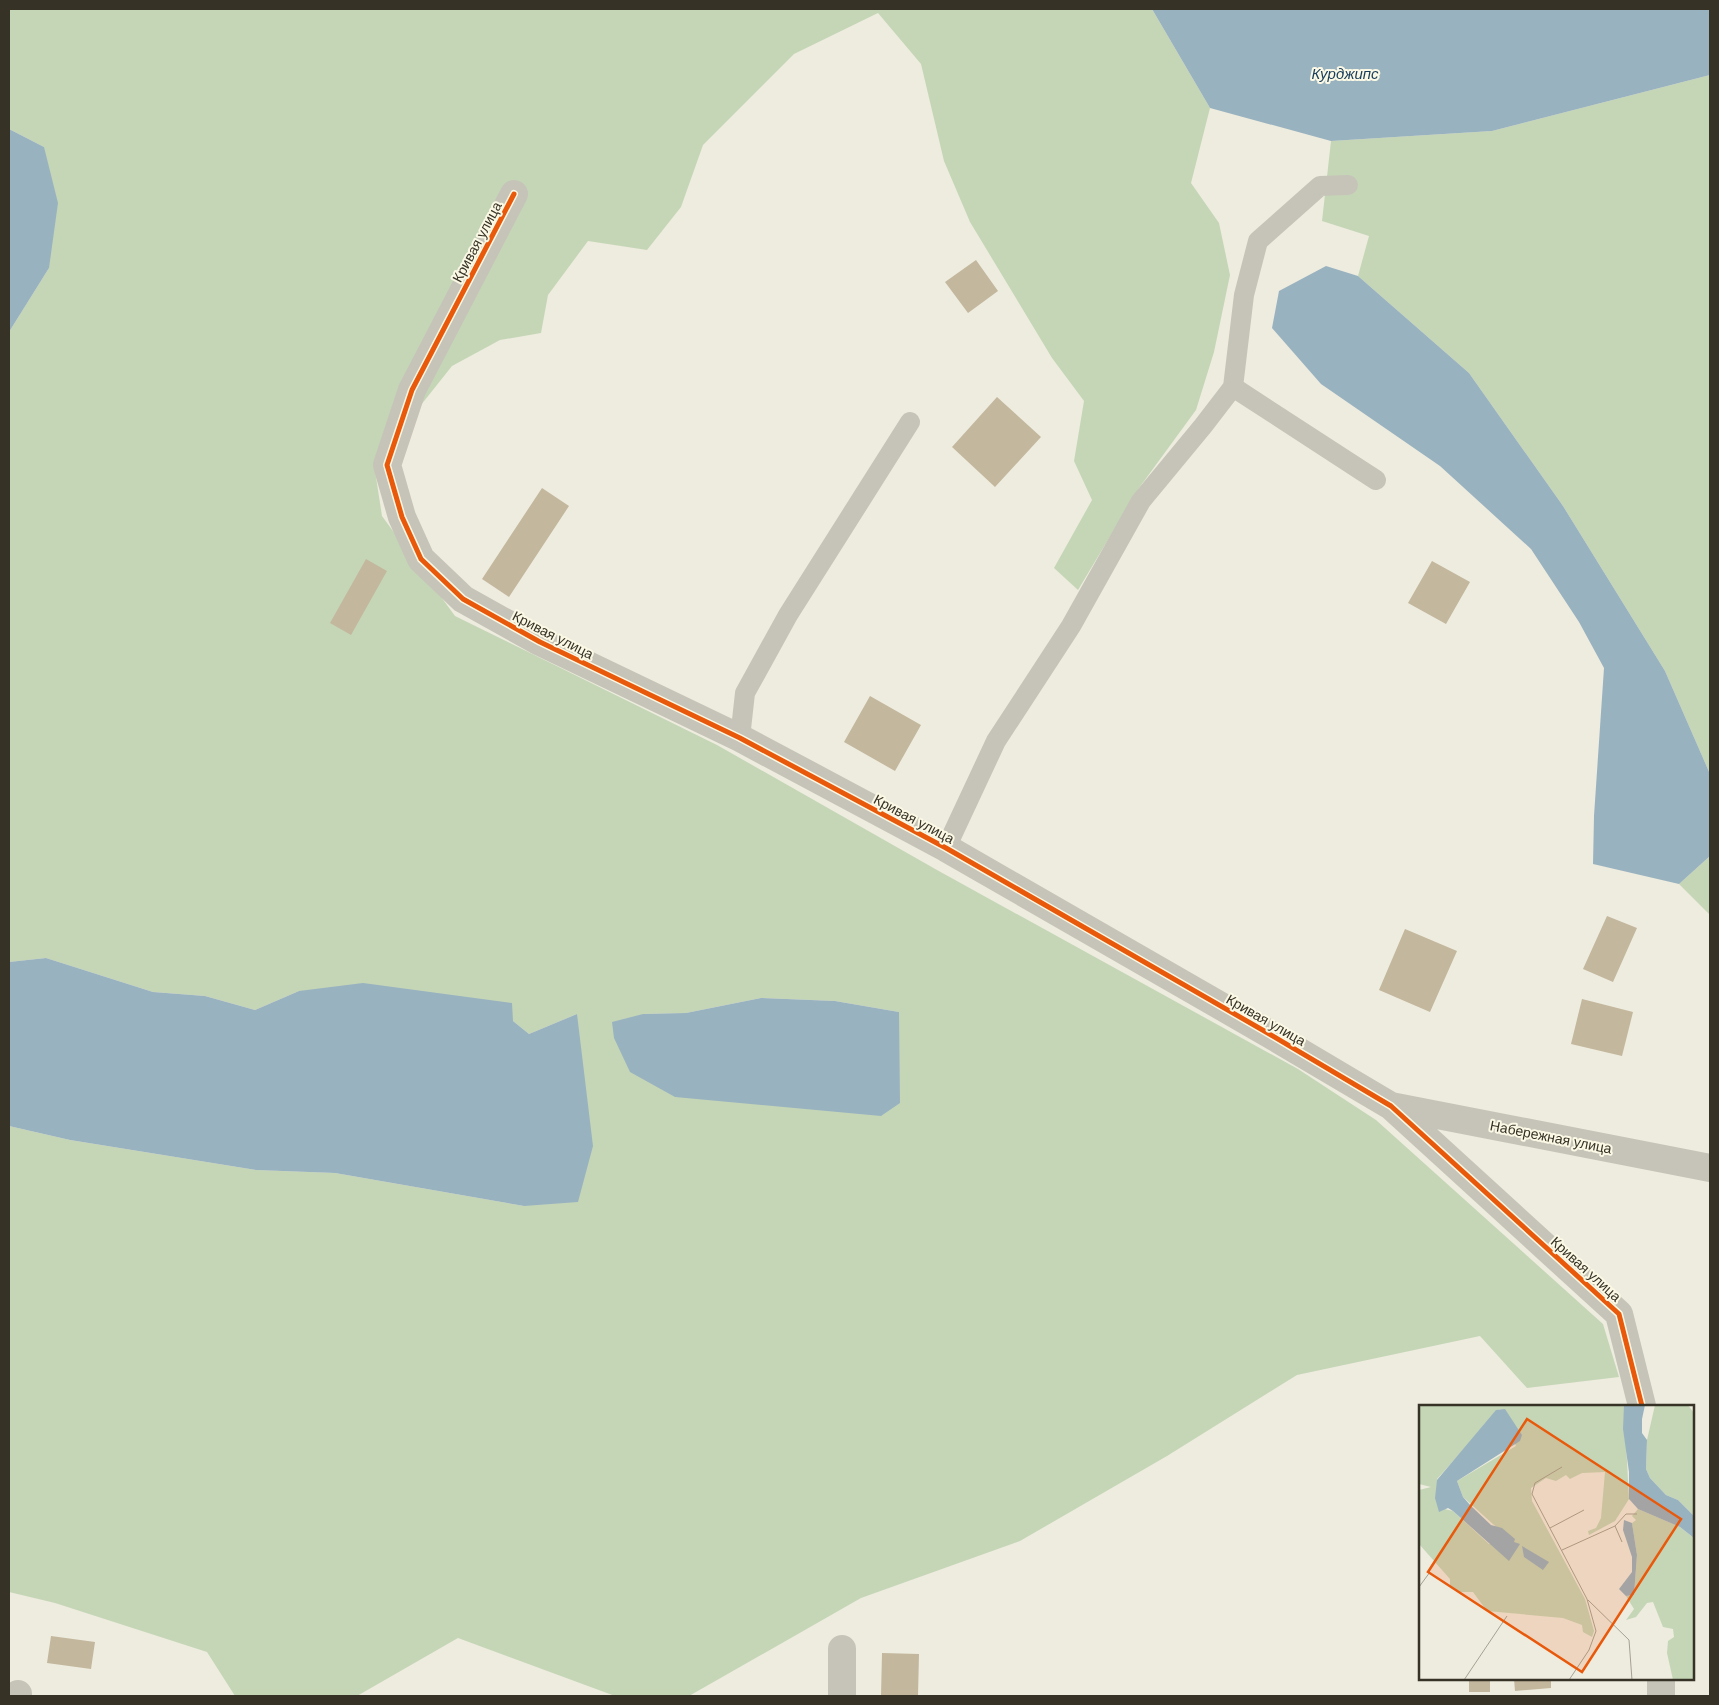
<svg xmlns="http://www.w3.org/2000/svg" width="1719" height="1705" viewBox="0 0 1719 1705" font-family="'DM Sans',sans-serif">
  <rect width="100%" height="100%" fill="#eeecde"/>
  <path fill="#c5d6b7" fill-rule="evenodd" d="M9,9H1152L1210,108L1191,183L1219,223L1230,275L1214,352L1196,410L1139,488L1078,590L1054,568L1092,500L1074,461L1084,401L1052,358L970,222L944,161L921,64L878,13L794,54L703,145L681,207L647,250L588,241L548,295L541,333L500,340L452,366L374,464L382,516L455,616L717,745L937,870L1298,1069L1376,1120L1603,1324L1619,1377L1527,1388L1480,1336L1297,1375L1167,1456L1020,1541L861,1598L689,1696H615L458,1638L357,1696H235L207,1652L55,1603L9,1592V1126L70,1140L256,1170L335,1173L524,1206L577,1014L529,1034L513,1021L299,991L255,1010L205,996L153,992L46,958L9,962V332L49,268L44,147L9,129ZM761,998L835,1001L899,1012L643,1014L686,1013Z
    M1710,75V774L1665,671L1563,506L1469,373L1358,276L1369,236L1322,221L1331,141L1492,131Z
    M1710,856V915L1679,884Z"/>
  <path fill="#99b2c0" d="M1152,9H1710V75L1492,131L1331,141L1210,108Z
    M9,129L44,147L58,203L49,268L9,332Z
    M1326,266L1358,276L1469,373L1563,506L1665,671L1710,774V856L1679,884L1593,864L1594,816L1604,668L1579,622L1531,549L1440,466L1321,384L1272,328L1279,291Z
    M46,958L153,992L205,996L255,1010L299,991L363,983L512,1003L513,1021L529,1034L577,1014L593,1146L578,1202L524,1206L335,1173L256,1170L70,1140L9,1126V962Z
    M761,998L835,1001L899,1012L900,1103L881,1116L675,1097L630,1072L614,1038L612,1022L643,1014L686,1013Z"/>
  <path fill="#c3b79e" d="M976,260L998,291L968,313L945,282Z
    M997,397L1041,437L995,487L952,447Z
    M542,488L569,506L509,597L482,579Z
    M366,559L387,571L351,635L330,623Z
    M1432,561L1470,582L1446,624L1408,603Z
    M870,696L921,725L895,771L844,742Z
    M1607,916L1637,928L1613,982L1583,969Z
    M1405,929L1457,951L1430,1012L1379,990Z
    M1582,999L1633,1012L1622,1056L1571,1044Z
    M51,1636L95,1642L91,1669L47,1663Z
    M882,1653L919,1654L918,1696H881Z
    M1469,1679H1490V1692H1469Z
    M1514,1679H1551V1688L1515,1691Z"/>
  <g fill="none" stroke-linecap="round" stroke-linejoin="round">
    <path stroke="#c6c4b8" stroke-width="20" d="M1233,387L1376,480
      M740,738L745,693L788,615L910,422
      M946,848L996,741L1071,626L1141,501L1203,426L1233,387L1244,295L1258,241L1320,186L1348,185"/>
    <path stroke="#c6c4b8" stroke-width="28" d="M514,194L412,390L387,465L402,517L421,559L463,599L540,642L740,738L946,848L1266,1032L1391,1106L1619,1314L1642,1406
      M1391,1106L1710,1168
      M18,1696V1694
      M842,1696V1649
      M1661,1696V1679"/>
    <g stroke="#fbf9e5" stroke-width="8">
      <path id="cycleway" d="M514,194L412,390L387,465L402,517L421,559L463,599L540,642L740,738L946,848L1266,1032L1391,1106L1619,1314L1642,1406"/>
    </g>
    <use href="#cycleway" stroke="#e8590c" stroke-width="5"/>
  </g>
  <g text-anchor="middle" stroke-width="4" stroke-linejoin="round" paint-order="stroke">
    <g font-size="14" fill="#373226" stroke="#fbf9e5">
      <text transform="translate(477 242) rotate(-62)" y="5">Кривая улица</text>
      <text transform="translate(553 635) rotate(27)" y="5">Кривая улица</text>
      <text transform="translate(914 819) rotate(28)" y="5">Кривая улица</text>
      <text transform="translate(1266 1020) rotate(30)" y="5">Кривая улица</text>
      <text transform="translate(1551 1137) rotate(11)" y="5">Набережная улица</text>
      <text transform="translate(1586 1269) rotate(42)" y="5">Кривая улица</text>
    </g>
    <g font-size="15" font-style="italic" fill="#183d5c" stroke="#fbf9e5">
      <text x="1345" y="79">Курджипс</text>
    </g>
  </g>
  <g transform="translate(1419 1405)">
    <rect width="275" height="275" fill="#eeecde"/>
    <path d="M0,0H205L210,94L196,116L170,130L169,126L177,123L182,113L186,67L163,68L151,74L147,70L137,76L127,73L112,83L113,96L166,194L175,226L173,232L164,227L163,220L144,213L68,206L54,187H39L31,182V174L0,139V85L12,82L0,79ZM81,4L97,41L38,76L44,92L95,138L70,139L34,106L26,104L18,74ZM236,0H269L275,8V111L259,95L247,90L231,73L227,64L228,35ZM219,104L261,122L275,133V275H254L248,248L249,236L255,232L254,224L244,222L234,197L228,198L217,212L207,215L215,204L207,191L215,190L218,150L213,118L217,115L213,111Z" fill="#c5d6b7" fill-rule="evenodd"/>
    <path d="M205,0H226L223,14V28L228,35L227,64L231,73L247,90L259,95L275,111V133L261,122L219,104L210,94V67L204,24ZM86,4L103,30L101,36L38,76L44,92L52,101L72,120L83,123L96,134L95,137L101,139L90,156L34,106L29,103L20,107L16,93L18,75L77,5ZM205,115L213,118L218,150L215,190L207,191L200,184L213,167V152L204,125ZM103,141L130,157L124,165L105,152Z" fill="#99b2c0"/>
    <path fill="none" stroke="#a5a294" stroke-width="1" d="M143,62L116,78L113,89L168,194L177,226L170,245L150,275M196,121L203,137M131,123L165,105M143,145L196,121L207,109H218M0,182L11,167M169,195L210,235L213,275M45,275L88,211"/>
    <path fill="#e8590c" fill-opacity="0.15" stroke="#e8590c" stroke-width="2.5" d="M108,14L262,114L163,267L9,167Z"/>
    <rect width="275" height="275" fill="none" stroke="#373226" stroke-width="2.5"/>
  </g>
  <rect width="1719" height="1705" fill="none" stroke="#373226" stroke-width="20"/>
</svg>
